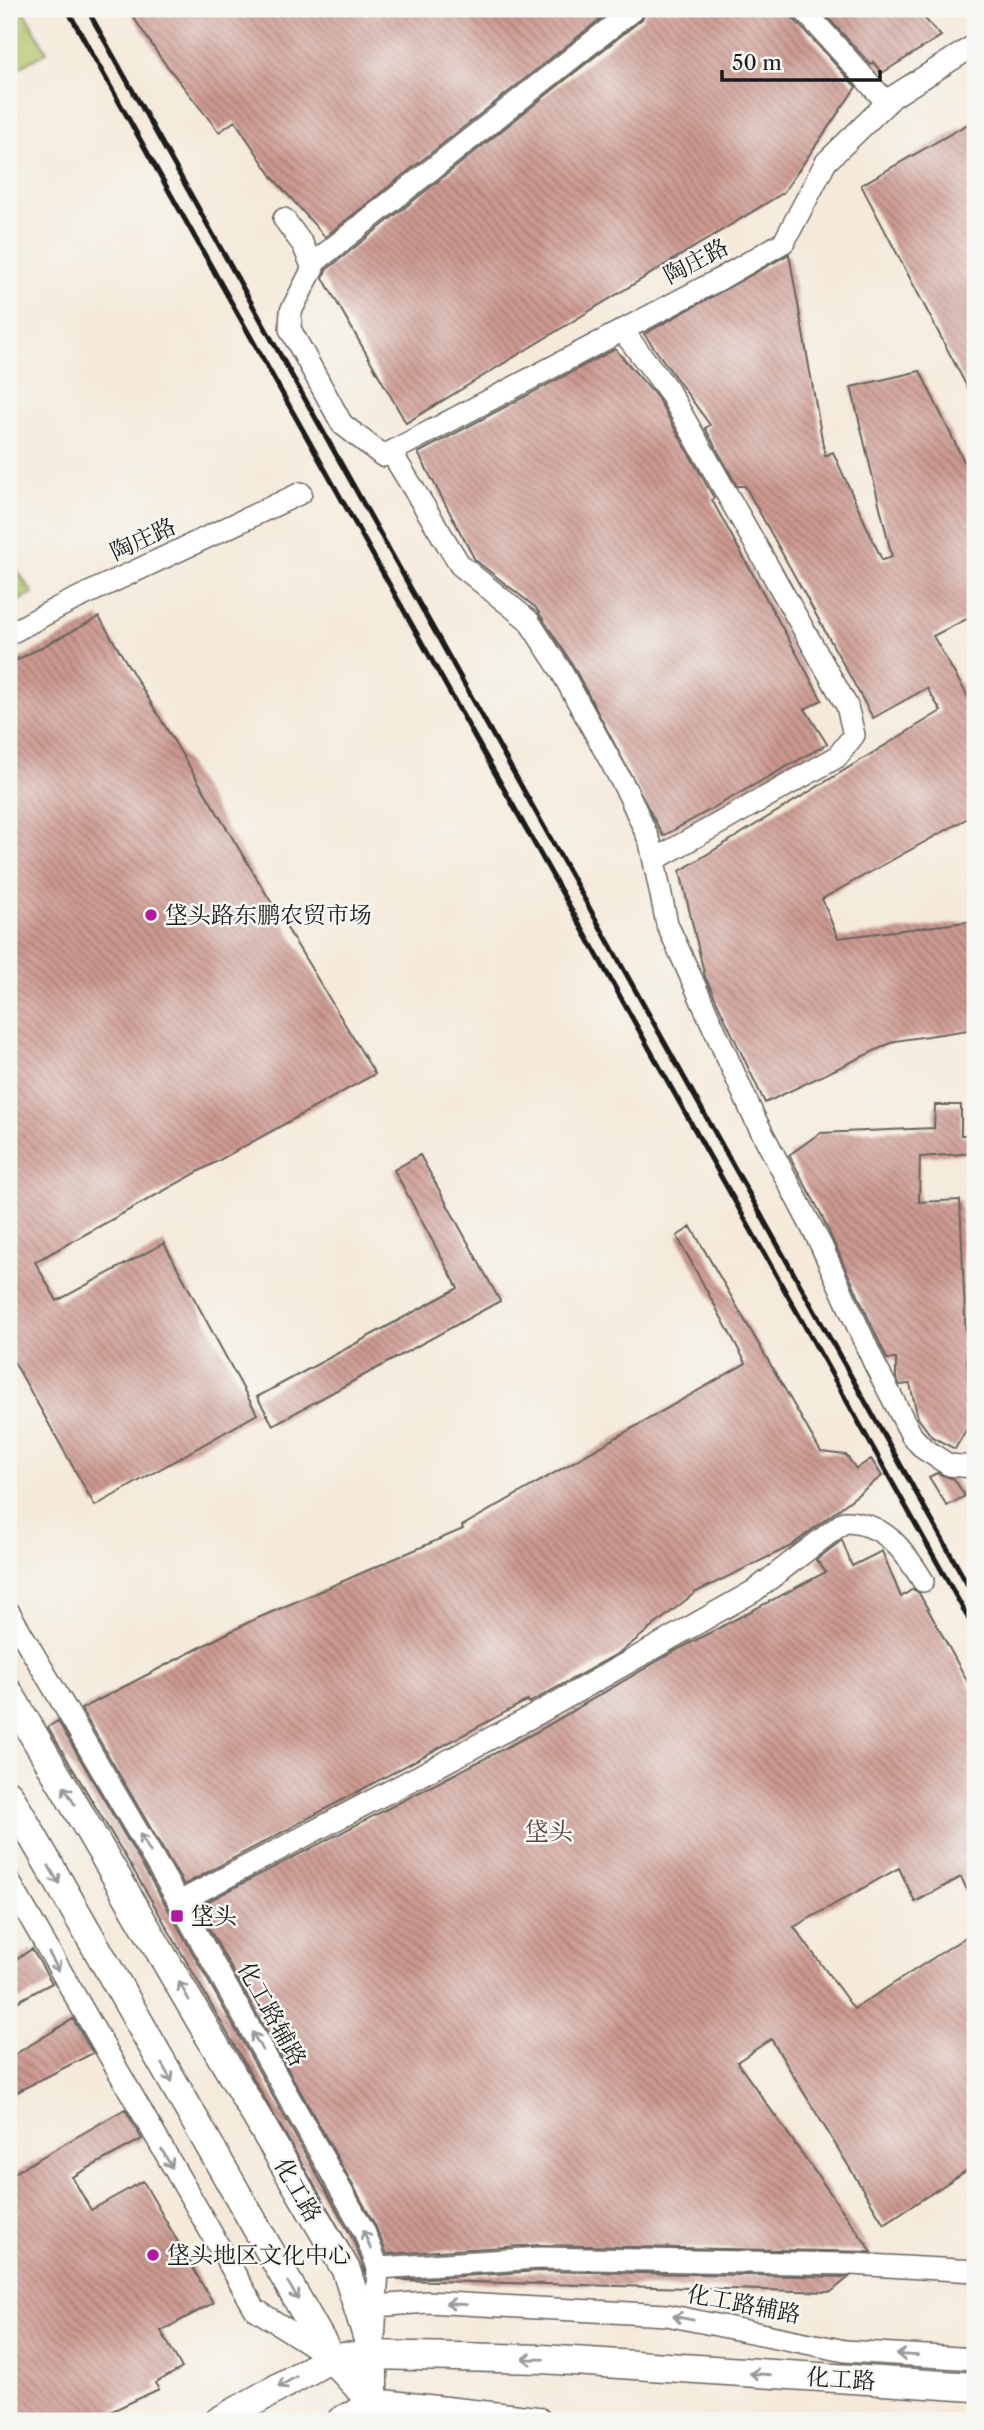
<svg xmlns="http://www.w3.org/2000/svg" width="984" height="2430" viewBox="0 0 984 2430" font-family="'Libre Caslon Text','Noto Serif SC',serif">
  <defs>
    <pattern id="park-tufts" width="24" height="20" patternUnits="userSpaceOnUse" patternTransform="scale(1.75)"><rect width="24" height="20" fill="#b1c164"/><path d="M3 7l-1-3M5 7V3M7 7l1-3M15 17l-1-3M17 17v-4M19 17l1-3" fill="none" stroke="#98a556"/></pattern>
    <pattern id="building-back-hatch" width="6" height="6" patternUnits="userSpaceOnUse" patternTransform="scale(1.75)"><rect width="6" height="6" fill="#cc9990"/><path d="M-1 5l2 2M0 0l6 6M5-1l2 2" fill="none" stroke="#a57c75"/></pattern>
  </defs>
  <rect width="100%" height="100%" fill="#f6f6f2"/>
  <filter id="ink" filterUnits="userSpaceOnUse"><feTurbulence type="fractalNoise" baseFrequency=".0143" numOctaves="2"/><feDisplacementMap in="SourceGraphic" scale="14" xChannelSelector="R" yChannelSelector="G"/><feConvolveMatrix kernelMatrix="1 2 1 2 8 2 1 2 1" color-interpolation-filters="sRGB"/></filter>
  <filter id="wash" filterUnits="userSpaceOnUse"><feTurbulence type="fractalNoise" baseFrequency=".00686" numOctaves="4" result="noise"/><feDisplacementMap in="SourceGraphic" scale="28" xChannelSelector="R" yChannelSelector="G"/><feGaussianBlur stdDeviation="1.57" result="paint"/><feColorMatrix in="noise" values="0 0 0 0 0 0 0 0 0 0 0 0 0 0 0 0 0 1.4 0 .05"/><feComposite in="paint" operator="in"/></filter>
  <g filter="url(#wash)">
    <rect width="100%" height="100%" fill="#f5eada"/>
    <path fill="url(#park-tufts)" stroke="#666e40" stroke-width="2" d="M9,9H23L47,52L9,74Z
      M9,559L33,593L9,606Z"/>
    <g id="blocks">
      <path fill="url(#building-back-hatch)" d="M128,9H613L325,237L273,178L235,121L219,132L160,57Z
        M647,9H790L793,18L856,87L783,193L406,423L323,278L326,270L642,19Z
        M820,9H916L941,36L882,73L873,62L871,65Z
        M975,120V402L861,185Z
        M789,254L825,456L833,452L882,560L892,557L851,387L920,371L975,484V615L933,636L975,709V814L822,899L838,938L975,921V1029L895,1041L765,1103L705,977L680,871L941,711L927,688L873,718L745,486H737L705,428L710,425L644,334Z
        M615,349L657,397L714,498L712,500L822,700L805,709L827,744L663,836L571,662L535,607L475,560L418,453Z
        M99,617L375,1074L35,1262L57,1301L164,1243L257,1414L95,1506L9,1353V664Z
        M935,1105H961V1135H975V1153L920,1157L919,1202L960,1200L969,1408L968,1427L955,1449L932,1437L918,1418L910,1384L900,1385L896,1378V1359H887L820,1212L789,1155L820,1133L934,1128Z
        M420,1155L500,1301L273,1425L257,1397L458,1288L394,1170Z
        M691,1227L821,1452L846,1455L856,1469L871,1459L882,1476L791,1546L696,1592L622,1651L529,1703L528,1700L184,1885L81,1709L249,1622L463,1529L462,1526L746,1363L677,1236Z
        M937,1473L954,1479L965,1496L947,1506L929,1477Z
        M842,1540L852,1566L882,1551L901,1597L913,1589L919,1593L975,1695V1907L961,1877L915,1902L899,1868L794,1927L854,2009L975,1931V2165L884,2224L771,2039L737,2062L872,2252L540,2245L387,2254L375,2225L197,1907L538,1731L673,1652L826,1572L816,1560Z
        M58,1721L168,1909L352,2237L365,2270V2274L153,1903L48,1727Z
        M32,1949L52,1983L9,2006V1964Z
        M73,2019L93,2053L9,2096V2058Z
        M125,2109L142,2139L72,2177L91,2210L143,2181L213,2303L161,2331L182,2368L155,2383L159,2389L91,2421H9V2176Z
        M540,2271L849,2277L831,2292L397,2280Z"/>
    </g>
  </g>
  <g filter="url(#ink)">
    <use href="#blocks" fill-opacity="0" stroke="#68645e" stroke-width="2"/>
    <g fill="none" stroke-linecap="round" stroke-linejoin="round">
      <g stroke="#68645e" stroke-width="24">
        <path id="minor" d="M803,9L887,103
          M284,219L303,245L313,268L291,311L290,329L342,424L383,456L720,279L784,242L826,162L894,96L975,45
          M311,265L634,9
          M622,330L668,390L847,706L854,735L837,757L654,860
          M391,452L460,565L528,620L560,669L629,795L650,842L667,924L753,1115L821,1245L875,1365L912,1436L924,1449L949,1465L975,1467
          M9,634L61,606L301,493
          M9,1612L179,1902L364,2231L378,2268L374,2342
          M9,1881L255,2309L330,2357
          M179,1902L535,1715L754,1591L844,1522C884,1522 904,1550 923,1581
          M378,2268L540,2258L851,2264L975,2271
          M376,2306L427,2302L667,2315L845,2351L975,2359"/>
      </g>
      <g stroke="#68645e" stroke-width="31">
        <path id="major" d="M9,1693L346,2270L373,2355V2403
          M9,1795L331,2358L373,2403L537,2421
          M219,2421L331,2358L373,2355L542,2359L975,2387
          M341,2421L373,2403"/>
      </g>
      <use href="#minor" stroke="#fff" stroke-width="21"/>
      <use href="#major" stroke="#fff" stroke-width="28"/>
      <path stroke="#1c1c1c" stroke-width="5" d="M67,9L975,1630
        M87,9L975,1598"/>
    </g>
    <defs><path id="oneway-shaft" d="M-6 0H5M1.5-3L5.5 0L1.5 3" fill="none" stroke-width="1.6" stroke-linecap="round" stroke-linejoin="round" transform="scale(1.75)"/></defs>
    <g stroke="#999">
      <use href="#oneway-shaft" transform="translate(69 1795) rotate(-121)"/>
      <use href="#oneway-shaft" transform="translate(145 1843) rotate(-120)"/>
      <use href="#oneway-shaft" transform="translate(54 1875) rotate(61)"/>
      <use href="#oneway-shaft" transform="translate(54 1962) rotate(61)"/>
      <use href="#oneway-shaft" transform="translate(184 1991) rotate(-119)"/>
      <use href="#oneway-shaft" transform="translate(257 2041) rotate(-119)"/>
      <use href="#oneway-shaft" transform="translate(167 2073) rotate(60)"/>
      <use href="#oneway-shaft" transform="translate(167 2159) rotate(60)"/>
      <use href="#oneway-shaft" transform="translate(367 2240) rotate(-112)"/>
      <use href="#oneway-shaft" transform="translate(293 2291) rotate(60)"/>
      <use href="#oneway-shaft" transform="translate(456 2304) rotate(-177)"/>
      <use href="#oneway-shaft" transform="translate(683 2318) rotate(-169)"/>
      <use href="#oneway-shaft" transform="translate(907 2355) rotate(-177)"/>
      <use href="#oneway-shaft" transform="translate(533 2359) rotate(-179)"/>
      <use href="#oneway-shaft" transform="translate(760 2374) rotate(-176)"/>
      <use href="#oneway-shaft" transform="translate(287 2382) rotate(150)"/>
    </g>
  </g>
  <g fill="#b5179e" stroke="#f6f6f2" stroke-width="2.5">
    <circle cx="151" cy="915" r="7"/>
    <rect x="170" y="1909" width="14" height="14" rx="3.5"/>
    <circle cx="153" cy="2255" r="7"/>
  </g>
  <g text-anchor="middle" stroke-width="5" stroke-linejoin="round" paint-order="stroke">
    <g font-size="23" fill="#1c1c1c" stroke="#f6f6f2">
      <text transform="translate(696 261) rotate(-28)" y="8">陶庄路</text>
      <text transform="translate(143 539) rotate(-25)" y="8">陶庄路</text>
      <text transform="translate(272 2014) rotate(61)" y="8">化工路辅路</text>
      <text transform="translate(298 2190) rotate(60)" y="8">化工路</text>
      <text transform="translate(744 2304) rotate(11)" y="8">化工路辅路</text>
      <text transform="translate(841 2379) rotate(4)" y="8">化工路</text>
    </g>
    <g font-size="23" fill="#1c1c1c" stroke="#f6f6f2" text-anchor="start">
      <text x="165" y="923">垡头路东鹏农贸市场</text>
      <text x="191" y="1924">垡头</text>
      <text x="167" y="2263">垡头地区文化中心</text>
    </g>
    <g font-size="24" fill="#5a4845" stroke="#f6f6f2">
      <text x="549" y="1840">垡头</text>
    </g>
  </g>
  <rect width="984" height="2430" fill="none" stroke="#f6f6f2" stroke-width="35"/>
  <path d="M722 70v10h158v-10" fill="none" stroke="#1c1c1c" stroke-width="3.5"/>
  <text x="732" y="70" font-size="21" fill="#1c1c1c" stroke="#f6f6f2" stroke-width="5" paint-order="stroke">50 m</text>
</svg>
